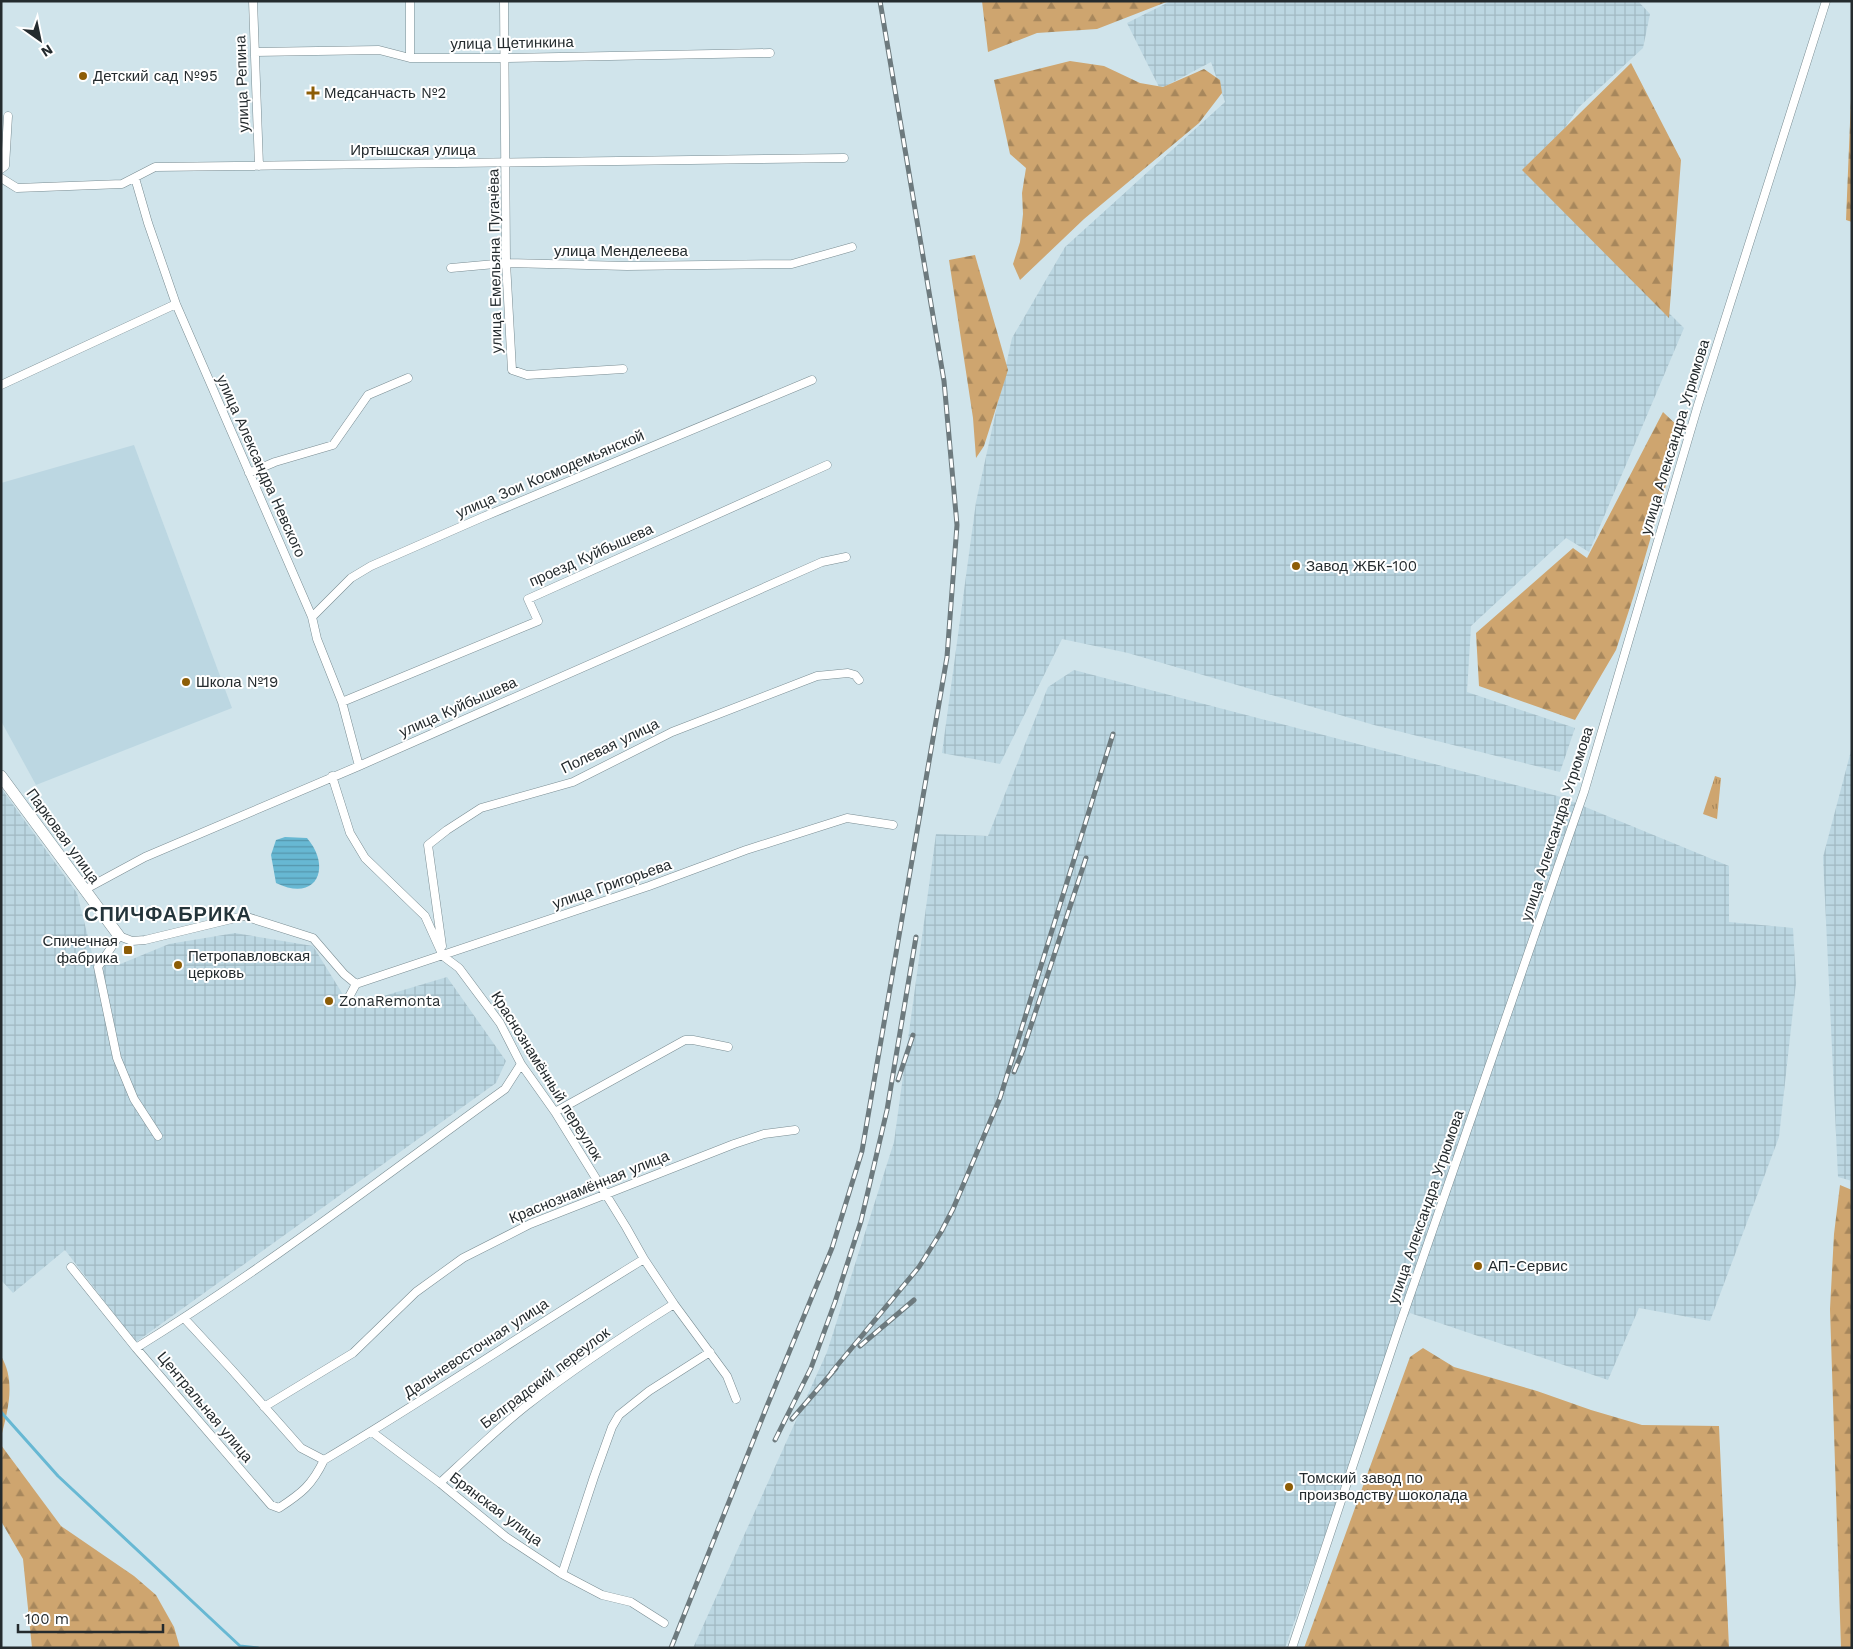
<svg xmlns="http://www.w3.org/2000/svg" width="1853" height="1649" viewBox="0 0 1853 1649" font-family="'Work Sans',sans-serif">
  <defs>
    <pattern id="industrial-grid" width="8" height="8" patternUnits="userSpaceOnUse" patternTransform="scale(1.25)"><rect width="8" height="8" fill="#bcd7e2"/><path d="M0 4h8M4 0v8" fill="none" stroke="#a1b9c2"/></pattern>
    <pattern id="forest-firs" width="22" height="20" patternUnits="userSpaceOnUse" patternTransform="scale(1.25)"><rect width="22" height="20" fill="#cea56f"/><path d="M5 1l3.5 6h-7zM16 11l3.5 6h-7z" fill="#a7875c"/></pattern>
    <pattern id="park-tufts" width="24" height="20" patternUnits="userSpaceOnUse" patternTransform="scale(1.25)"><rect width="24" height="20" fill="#cea56f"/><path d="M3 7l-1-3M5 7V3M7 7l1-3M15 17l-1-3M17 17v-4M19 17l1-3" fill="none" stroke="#a7875c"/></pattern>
    <pattern id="water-rules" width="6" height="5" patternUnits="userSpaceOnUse" patternTransform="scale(1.25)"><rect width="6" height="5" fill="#67b8d3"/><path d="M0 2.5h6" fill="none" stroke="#5596ac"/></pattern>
  </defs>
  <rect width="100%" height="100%" fill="#d0e4eb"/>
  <path fill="#bcd7e2" d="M134,445L232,708L36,785L1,721V483Z"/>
  <path fill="url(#industrial-grid)" d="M1171,1H1638L1650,14L1643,48L1579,107L1532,177L1684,328L1589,552L1566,538L1471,626L1467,692L1575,728L1560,772L1374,725L1128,653L1062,639L1000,764L942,753L976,502L1012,338L1065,247L1225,102L1211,62L1160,89L1127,23Z
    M1074,670L1561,797L1729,866V922L1793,928L1796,983L1779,1137L1710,1321L1639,1308L1608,1380L1410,1313L1398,1330L1285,1648H693L827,1352L894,1142L936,834L988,836L1048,687Z
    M1852,747V1181L1838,1177L1823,857Z
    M1,788L77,893L95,965H118L169,944L235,933L313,946L350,1006L447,977L506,1061L496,1083L136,1342L65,1250L13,1293L1,1280Z"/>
  <path fill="url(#forest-firs)" d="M982,1H1169L1097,29L1037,33L988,52Z
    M1070,61L1104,66L1140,83L1163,87L1204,69L1220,80L1222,93L1199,123L1084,219L1020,280L1013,264L1020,242L1023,214L1022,193L1026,168L1010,154L994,80Z
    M1631,63L1681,160L1669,318L1522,170Z
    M1852,74V222L1846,220Z
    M975,255L1008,370L984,446L976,458L973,418L949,260Z
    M1663,412L1682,430L1634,595L1616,650L1575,720L1479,686L1476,633L1573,548L1587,558Z
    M1840,1185L1852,1190V1648H1841L1830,1309L1834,1234Z
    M1423,1348L1454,1367L1537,1391L1591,1410L1642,1425L1719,1426L1729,1648H1304L1410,1357Z
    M1,1356C16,1381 8,1410 1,1437Z
    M1,1445L61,1526L134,1576L156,1595L174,1627L180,1648H32L23,1559L1,1521Z"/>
  <path fill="url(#park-tufts)" d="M1715,776L1721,778L1717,819L1703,814Z"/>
  <path fill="url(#water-rules)" d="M285,837L307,838C332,867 317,903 276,883L271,855L276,840Z"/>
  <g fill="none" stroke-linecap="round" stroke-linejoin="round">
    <path stroke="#67b8d3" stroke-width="3" d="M1,1412L58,1476L240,1646L258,1648"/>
    <g stroke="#798c92" stroke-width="9">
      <path id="street" d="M253,1L259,166
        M504,1L506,263L512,370L527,375L623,369
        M255,52L379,50L410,58H505L770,53
        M410,58V1
        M1,169L5,166L8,116
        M1,178L17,188L122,184L155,167L844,158
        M135,178L148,223L176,304L312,617L317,639L342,702L359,766
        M451,268L506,263L627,266L792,264L852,247
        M1,385L176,304
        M249,473L275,462L333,445L368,395L408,378
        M312,617L351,578L371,566L483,517L812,380
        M342,702L538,621L528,599L827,465
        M332,776L350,833L365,858L425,916L443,956L459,968L500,1023L521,1064L555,1112L626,1227L644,1259L674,1304L727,1376L736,1399
        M84,890L145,857L359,766L822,562L846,557
        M442,946L428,845L447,830L481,808L573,782L672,732L817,676L848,673L855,675L859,680
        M349,997L356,984L649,886L746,850L847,818L893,825
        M555,1112L685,1040H693L728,1047
        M158,1136L134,1099L117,1058L98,967L119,936L132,941L145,940L244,916L313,938L344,974L356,984
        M71,1267L136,1348L271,1505L279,1508C302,1493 312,1485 324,1460
        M184,1318L232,1370L301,1448L324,1460
        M136,1348C264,1269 383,1177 505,1089L521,1064
        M264,1407L353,1353L416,1292L463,1258L530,1224L734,1144L764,1134L795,1130
        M372,1432L440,1483L506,1537L562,1574L602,1595L631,1602L664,1623
        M324,1460C432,1396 536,1325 644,1259
        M440,1483C468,1457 496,1430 526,1406C573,1369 623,1336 674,1304
        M562,1574L594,1477L612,1427L619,1415L649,1391L710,1352
        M1292,1648L1398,1330L1584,792L1698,405L1826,1"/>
    </g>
    <g stroke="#798c92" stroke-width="12">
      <path id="secondary" d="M1,776L119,936"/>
    </g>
    <use href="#street" stroke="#fff" stroke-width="8"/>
    <use href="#secondary" stroke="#fff" stroke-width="11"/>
    <g stroke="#6d7a7e" stroke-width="5">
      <path id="rail" d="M1014,1072L1023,1050L1086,858
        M898,1080L913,1035
        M860,1346L914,1300
        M831,1373L919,1267L941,1232L953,1209L1000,1098L1113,734
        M792,1419L836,1368
        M775,1440L811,1368L835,1302L861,1221L887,1110L916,937
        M671,1648L767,1406L832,1248L862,1151L947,657L957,525L944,381L880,1"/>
    </g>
    <use href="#rail" stroke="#fff" stroke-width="3" stroke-dasharray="9" stroke-linecap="butt"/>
  </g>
  <g fill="#8d5d06" stroke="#fff" stroke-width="2">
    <circle cx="83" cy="76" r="5"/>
    <path d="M310.5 85.5h5v5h5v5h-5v5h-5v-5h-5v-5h5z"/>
    <circle cx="1296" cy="566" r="5"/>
    <circle cx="186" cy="682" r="5"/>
    <rect x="123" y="945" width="10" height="10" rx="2.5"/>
    <circle cx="178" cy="965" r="5"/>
    <circle cx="329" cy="1001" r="5"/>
    <circle cx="1478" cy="1266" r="5"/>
    <circle cx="1289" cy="1487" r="5"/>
  </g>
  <g text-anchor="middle" stroke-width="4" stroke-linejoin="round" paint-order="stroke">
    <g font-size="15" fill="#242b2e" stroke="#fff">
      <text transform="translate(512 43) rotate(-1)" y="5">улица Щетинкина</text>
      <text transform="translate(242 84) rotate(-92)" y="5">улица Репина</text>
      <text x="413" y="155">Иртышская улица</text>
      <text x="621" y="256">улица Менделеева</text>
      <text transform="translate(495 261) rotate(-91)" y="5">улица Емельяна Пугачёва</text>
      <text transform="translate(1675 437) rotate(-73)" y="5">улица Александра Угрюмова</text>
      <text transform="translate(261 466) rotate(66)" y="5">улица Александра Невского</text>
      <text transform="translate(550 474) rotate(-23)" y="5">улица Зои Космодемьянской</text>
      <text transform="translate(591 555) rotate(-24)" y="5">проезд Куйбышева</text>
      <text transform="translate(458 707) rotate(-24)" y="5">улица Куйбышева</text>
      <text transform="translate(610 746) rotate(-26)" y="5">Полевая улица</text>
      <text transform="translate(1557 824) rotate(-72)" y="5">улица Александра Угрюмова</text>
      <text transform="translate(63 836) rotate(54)" y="5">Парковая улица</text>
      <text transform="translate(612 884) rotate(-19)" y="5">улица Григорьева</text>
      <text transform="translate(547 1076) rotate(58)" y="5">Краснознамённый переулок</text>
      <text transform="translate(589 1187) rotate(-22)" y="5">Краснознамённая улица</text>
      <text transform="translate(1426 1207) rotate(-71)" y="5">улица Александра Угрюмова</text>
      <text transform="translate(476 1348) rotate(-33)" y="5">Дальневосточная улица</text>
      <text transform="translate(545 1378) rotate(-37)" y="5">Белградский переулок</text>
      <text transform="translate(205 1407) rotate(50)" y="5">Центральная улица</text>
      <text transform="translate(496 1509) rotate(37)" y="5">Брянская улица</text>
    </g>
    <g font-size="15" fill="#242b2e" stroke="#fff" text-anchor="start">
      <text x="93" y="81">Детский сад №95</text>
      <text x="324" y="98">Медсанчасть №2</text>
      <text x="1306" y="571">Завод ЖБК-100</text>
      <text x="196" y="687">Школа №19</text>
      <text x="118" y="946" text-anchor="end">Спичечная<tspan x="118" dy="17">фабрика</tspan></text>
      <text x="188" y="961">Петропавловская<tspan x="188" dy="17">церковь</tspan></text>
      <text x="339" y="1006">ZonaRemonta</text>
      <text x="1488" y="1271">АП-Сервис</text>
      <text x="1299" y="1483">Томский завод по<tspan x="1299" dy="17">производству шоколада</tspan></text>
    </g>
    <g font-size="20" font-weight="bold" letter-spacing="1" fill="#24343a" stroke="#fff">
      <text x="168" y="921">СПИЧФАБРИКА</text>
    </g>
  </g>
  <rect width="1853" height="1649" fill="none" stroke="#242b2e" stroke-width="5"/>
  <g transform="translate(40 40) rotate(147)" stroke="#ffffff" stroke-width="4" paint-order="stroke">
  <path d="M0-4L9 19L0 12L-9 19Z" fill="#242b2e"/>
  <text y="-8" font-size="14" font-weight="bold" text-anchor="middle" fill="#242b2e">N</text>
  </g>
  <path d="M18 1624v8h145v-8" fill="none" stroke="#242b2e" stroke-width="2.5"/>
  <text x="25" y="1624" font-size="15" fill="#242b2e" stroke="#ffffff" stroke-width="4" paint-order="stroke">100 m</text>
</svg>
